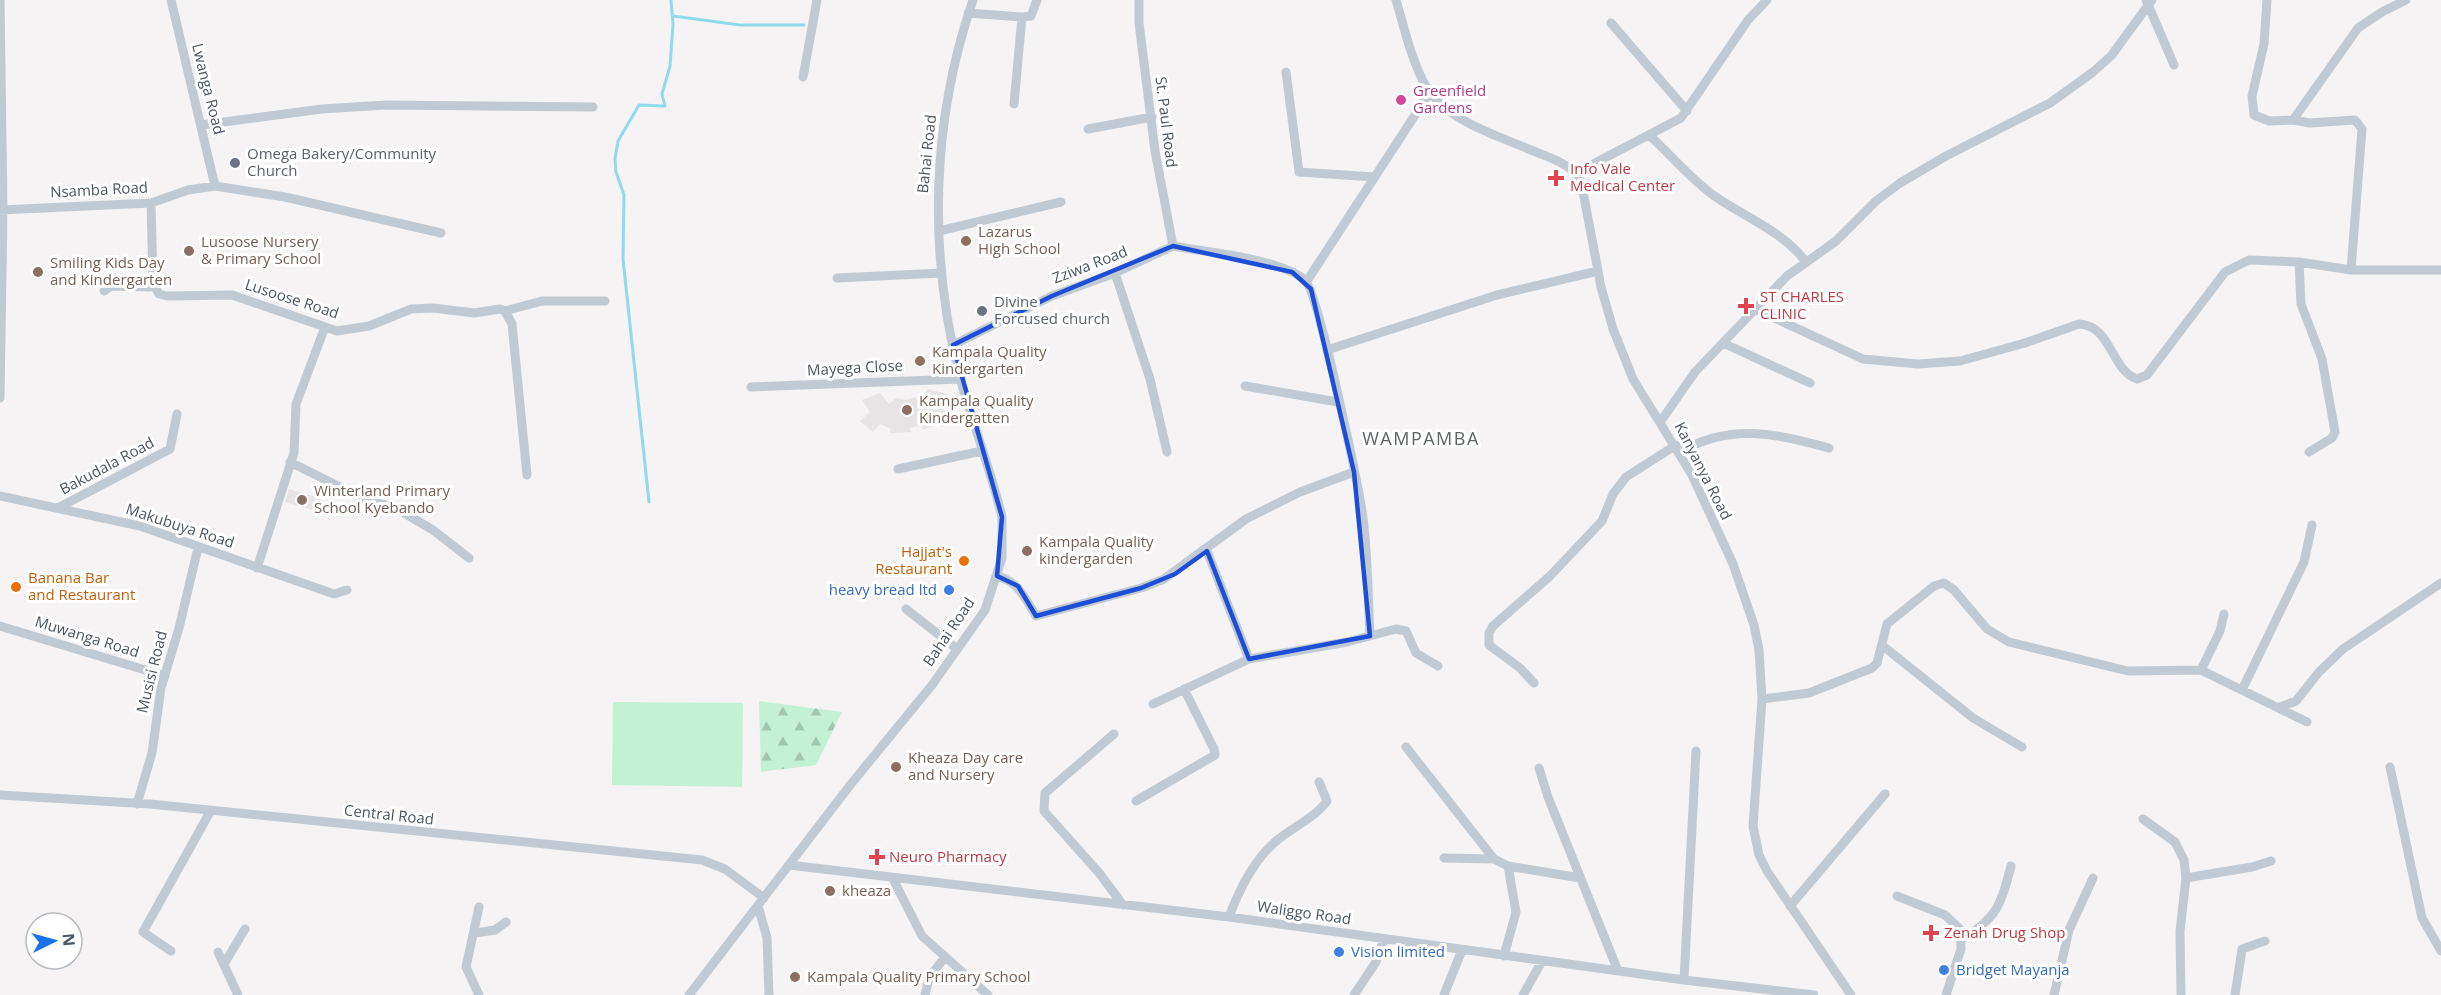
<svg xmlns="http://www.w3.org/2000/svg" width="2441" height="995" viewBox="0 0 2441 995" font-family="'Open Sans',sans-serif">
  <defs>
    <pattern id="forest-firs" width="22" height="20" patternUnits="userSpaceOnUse" patternTransform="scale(1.5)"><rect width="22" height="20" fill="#c3f1d5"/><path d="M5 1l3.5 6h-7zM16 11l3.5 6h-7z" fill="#a0c6b0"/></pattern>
  </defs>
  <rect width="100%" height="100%" fill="#f5f3f3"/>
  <path fill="#e6e4e5" d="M928,389L947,394L942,408L952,415L942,427L937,423L923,430L921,425L910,428L911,432L890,433V428L880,424L873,432L860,421L870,412L862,400L880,393L889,404L895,398L906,400L915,397L920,403Z
    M289,489L319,498L315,511L285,502Z"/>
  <path fill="url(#forest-firs)" d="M759,701L842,712L816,765L761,772Z"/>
  <path fill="#c3f1d5" d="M613,702L743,703L742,787L612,785Z"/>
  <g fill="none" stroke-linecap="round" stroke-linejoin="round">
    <path stroke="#90daee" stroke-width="3" d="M673,16L740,25H804
      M649,502L623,259L624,195L616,172L615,159L618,141L639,105L665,106L662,94L670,66L673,25L671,0"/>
    <path stroke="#c1cad2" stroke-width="9" d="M171,0L215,186
      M1139,0V23L1155,151L1173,246
      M1396,0C1404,27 1411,58 1424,83C1445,121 1494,134 1531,150C1550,158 1570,163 1581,181L1601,287L1613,329L1633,379L1692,475L1733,564L1754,625L1759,650L1762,699L1753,826L1759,855L1767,871L1851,995
      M2146,0L2174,65
      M2267,0L2264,44L2252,96L2254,115L2269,121L2293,120L2310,123L2355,120L2362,129L2351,270
      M968,13L1022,17L1014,104
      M1022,17L1031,16L1037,0
      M1611,23L1687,111
      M1286,72L1299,172L1375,177
      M803,77L817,0
      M2293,120L2358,28L2382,12L2406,0
      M201,125L322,109L386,105L593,107
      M1088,129L1152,117
      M1649,135C1671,155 1689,177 1713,195C1744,217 1783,231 1806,262
      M1576,173L1681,118L1748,20L1767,0
      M151,203L153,283L159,294L167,296L232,295L337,331L369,326L411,309L433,308L474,313L500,309L505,311L542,301H605
      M0,210L151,203L188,190L215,186L285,197L441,233
      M939,231L1061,202
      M1173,246C1205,252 1282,259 1305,280C1318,291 1359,488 1363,518C1368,557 1368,597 1370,636
      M2299,262L2301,304L2322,359L2335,432L2332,438L2309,452
      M1115,273L1150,379L1167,452
      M837,278L942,273
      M1307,281L1430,92
      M104,291L111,286L150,287L153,283
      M1757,310L1863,359L1918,364L1960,361L2025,343L2079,324C2112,326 2110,369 2137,379L2147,375L2225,272L2249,260L2299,262L2351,270H2441
      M505,311L512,324L527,475
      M1723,343L1810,383
      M953,345L1052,296L1115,273L1173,246
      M1327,350L1497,295L1598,271
      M1245,386L1338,402
      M751,387L961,379
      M0,398L3,209L0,0
      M1661,421L1695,372L1787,276L1836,241L1876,201L1900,183L1946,156L2050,103L2093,72L2111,56L2152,0
      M1680,452C1731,422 1776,434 1829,448
      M290,462L366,500L394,507L433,530L469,558
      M898,469L982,451
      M0,496L140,526L334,594L347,590
      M58,508L170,449L177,414
      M1207,551L1249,659
      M257,568L294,453L296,404L325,327
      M997,576C1018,581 1025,598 1036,616L1141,588L1164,579L1246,519L1300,492L1354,472
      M906,609L957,649
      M0,626L165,676
      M1883,646L1973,718L2022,747
      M2201,670L2220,631L2224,614
      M1534,683L1520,668L1489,645V633L1493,626L1550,576L1602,521L1613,494L1626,477L1676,445
      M2242,690L2304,562L2312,525
      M1762,699L1809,693L1872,668L1877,663L1887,624L1934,586L1944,583L1954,590L1987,629L2009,642L2128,671L2201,670L2307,722
      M1153,704L1249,659L1347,642L1396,629L1406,631L1416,653L1438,666
      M2280,707L2296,701L2319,672L2343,649L2441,583
      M1114,734L1045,793L1044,811L1100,874L1123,905
      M1406,747L1494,859L1508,866L1580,878
      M2390,767L2422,918L2441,951
      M1539,768L1548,797L1618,971
      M0,795L150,804L702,860L725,869L764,898
      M1136,801L1215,755L1214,749L1184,689
      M137,804L152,753L161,688L179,628L198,548
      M2143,819L2175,842L2184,860L2186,878L2180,931L2181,995
      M1444,858L1494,859
      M789,865L1229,917L1684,980L1814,995
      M2186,878L2252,867L2271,861
      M893,879L922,936L988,995
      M1897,896L1945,915L1960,929L1961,949L1946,995
      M758,906L767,938L769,995
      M1790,906L1885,794
      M1229,917C1239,890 1253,861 1275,842C1291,828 1315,818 1327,801L1319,782
      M475,933L495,930L506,922
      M1962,939C1997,919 2001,904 2011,866
      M171,951L143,932L210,812
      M218,952L238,995
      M1504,956L1516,912L1508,866
      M224,964L245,929
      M1684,980L1696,751
      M479,995L466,967L479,907
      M689,995L851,784L932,685L985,610L1002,558V517C991,470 973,425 960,378C928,253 931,122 973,0
      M925,995L929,978L945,957
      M1354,995L1376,962L1384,939
      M1444,995L1462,950
      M1523,995L1542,961
      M2054,995L2069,930L2093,878
      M2235,995L2242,949L2265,941"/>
  </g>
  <path fill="none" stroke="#1d4ed8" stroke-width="4.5" stroke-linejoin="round" d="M1173,246L1292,272L1311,289L1354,472L1370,636L1249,659L1207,551L1175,574L1141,588L1036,616L1018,586L997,576L1002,517L953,345L1052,296Z"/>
  <circle fill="#d1479c" stroke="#fff" stroke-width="2" cx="1401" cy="100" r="6"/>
  <g fill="#6b7280" stroke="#fff" stroke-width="2">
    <circle cx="235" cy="163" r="6"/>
    <circle cx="982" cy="311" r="6"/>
  </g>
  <g fill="#e0444e" stroke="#fff" stroke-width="2">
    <path d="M1553 169h6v6h6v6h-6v6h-6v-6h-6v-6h6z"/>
    <path d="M1743 297h6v6h6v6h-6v6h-6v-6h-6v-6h6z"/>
    <path d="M874 848h6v6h6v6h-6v6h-6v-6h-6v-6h6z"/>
    <path d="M1928 924h6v6h6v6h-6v6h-6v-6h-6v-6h6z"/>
  </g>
  <g fill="#8d6e63" stroke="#fff" stroke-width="2">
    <circle cx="966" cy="241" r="6"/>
    <circle cx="189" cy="251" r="6"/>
    <circle cx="38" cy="272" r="6"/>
    <circle cx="920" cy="361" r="6"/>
    <circle cx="907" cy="410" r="6"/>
    <circle cx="302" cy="500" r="6"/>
    <circle cx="1027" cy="551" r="6"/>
    <circle cx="896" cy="767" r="6"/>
    <circle cx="830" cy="891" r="6"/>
    <circle cx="795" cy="977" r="6"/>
  </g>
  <g fill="#e8710a" stroke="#fff" stroke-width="2">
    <circle cx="964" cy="561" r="6"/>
    <circle cx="16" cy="587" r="6"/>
  </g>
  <g fill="#3f7fe0" stroke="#fff" stroke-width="2">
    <circle cx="949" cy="590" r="6"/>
    <circle cx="1339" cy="952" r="6"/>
    <circle cx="1944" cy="970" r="6"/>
  </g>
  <g text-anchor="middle" stroke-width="6" stroke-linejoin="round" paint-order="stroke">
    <g font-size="15" fill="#4a5661" stroke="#fff">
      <text transform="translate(208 89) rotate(76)" y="5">Lwanga Road</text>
      <text transform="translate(1166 122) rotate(83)" y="5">St. Paul Road</text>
      <text transform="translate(927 154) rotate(-84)" y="5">Bahai Road</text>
      <text transform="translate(99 190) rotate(-3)" y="5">Nsamba Road</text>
      <text transform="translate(1090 265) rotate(-21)" y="5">Zziwa Road</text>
      <text transform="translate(292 299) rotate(18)" y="5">Lusoose Road</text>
      <text transform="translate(855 368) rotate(-3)" y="5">Mayega Close</text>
      <text transform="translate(107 466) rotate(-28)" y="5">Bakudala Road</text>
      <text transform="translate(1703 471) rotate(63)" y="5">Kanyanya Road</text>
      <text transform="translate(180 526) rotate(18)" y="5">Makubuya Road</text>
      <text transform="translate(949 632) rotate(-56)" y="5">Bahai Road</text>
      <text transform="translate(87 637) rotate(17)" y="5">Muwanga Road</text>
      <text transform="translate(152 672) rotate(-76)" y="5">Musisi Road</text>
      <text transform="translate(389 815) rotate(6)" y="5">Central Road</text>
      <text transform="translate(1304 913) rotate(8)" y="5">Waliggo Road</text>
    </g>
    <g font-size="15" fill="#b23c85" stroke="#fff" text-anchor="start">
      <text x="1413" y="96">Greenfield<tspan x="1413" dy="17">Gardens</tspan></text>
    </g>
    <g font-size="15" fill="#5b616d" stroke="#fff" text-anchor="start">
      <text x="247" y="159">Omega Bakery/Community<tspan x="247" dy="17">Church</tspan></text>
      <text x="994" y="307">Divine<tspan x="994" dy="17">Forcused church</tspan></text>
    </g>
    <g font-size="15" fill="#be3a42" stroke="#fff" text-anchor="start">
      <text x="1570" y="174">Info Vale<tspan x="1570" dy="17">Medical Center</tspan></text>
      <text x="1760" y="302">ST CHARLES<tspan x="1760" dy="17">CLINIC</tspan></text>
      <text x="889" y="862">Neuro Pharmacy</text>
      <text x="1944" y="938">Zenah Drug Shop</text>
    </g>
    <g font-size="15" fill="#785e54" stroke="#fff" text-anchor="start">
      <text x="978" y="237">Lazarus<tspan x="978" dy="17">High School</tspan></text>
      <text x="201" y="247">Lusoose Nursery<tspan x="201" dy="17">&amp; Primary School</tspan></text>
      <text x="50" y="268">Smiling Kids Day<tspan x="50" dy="17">and Kindergarten</tspan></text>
      <text x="932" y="357">Kampala Quality<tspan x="932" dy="17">Kindergarten</tspan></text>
      <text x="919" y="406">Kampala Quality<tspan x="919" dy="17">Kindergatten</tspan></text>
      <text x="314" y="496">Winterland Primary<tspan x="314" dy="17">School Kyebando</tspan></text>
      <text x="1039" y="547">Kampala Quality<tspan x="1039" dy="17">kindergarden</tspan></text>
      <text x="908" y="763">Kheaza Day care<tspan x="908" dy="17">and Nursery</tspan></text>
      <text x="842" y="896">kheaza</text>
      <text x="807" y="982">Kampala Quality Primary School</text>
    </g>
    <g font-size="15" fill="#c56008" stroke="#fff" text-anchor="end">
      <text x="952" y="557">Hajjat's<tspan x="952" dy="17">Restaurant</tspan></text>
      <text x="28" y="583" text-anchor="start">Banana Bar<tspan x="28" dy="17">and Restaurant</tspan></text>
    </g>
    <g font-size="15" fill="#366cbe" stroke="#fff" text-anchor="start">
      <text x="937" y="595" text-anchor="end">heavy bread ltd</text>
      <text x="1351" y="957">Vision limited</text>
      <text x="1956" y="975">Bridget Mayanja</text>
    </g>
    <g font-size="18" letter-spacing="1.5" fill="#5f6368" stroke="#fff">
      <text x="1421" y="445">WAMPAMBA</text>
    </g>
  </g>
  <g transform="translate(54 941) rotate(85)"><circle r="28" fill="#ffffff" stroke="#b7bbc0" stroke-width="1.5"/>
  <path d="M0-4.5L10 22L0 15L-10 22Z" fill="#1a73e8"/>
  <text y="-9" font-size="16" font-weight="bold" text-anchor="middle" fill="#4a5661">N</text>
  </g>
</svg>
